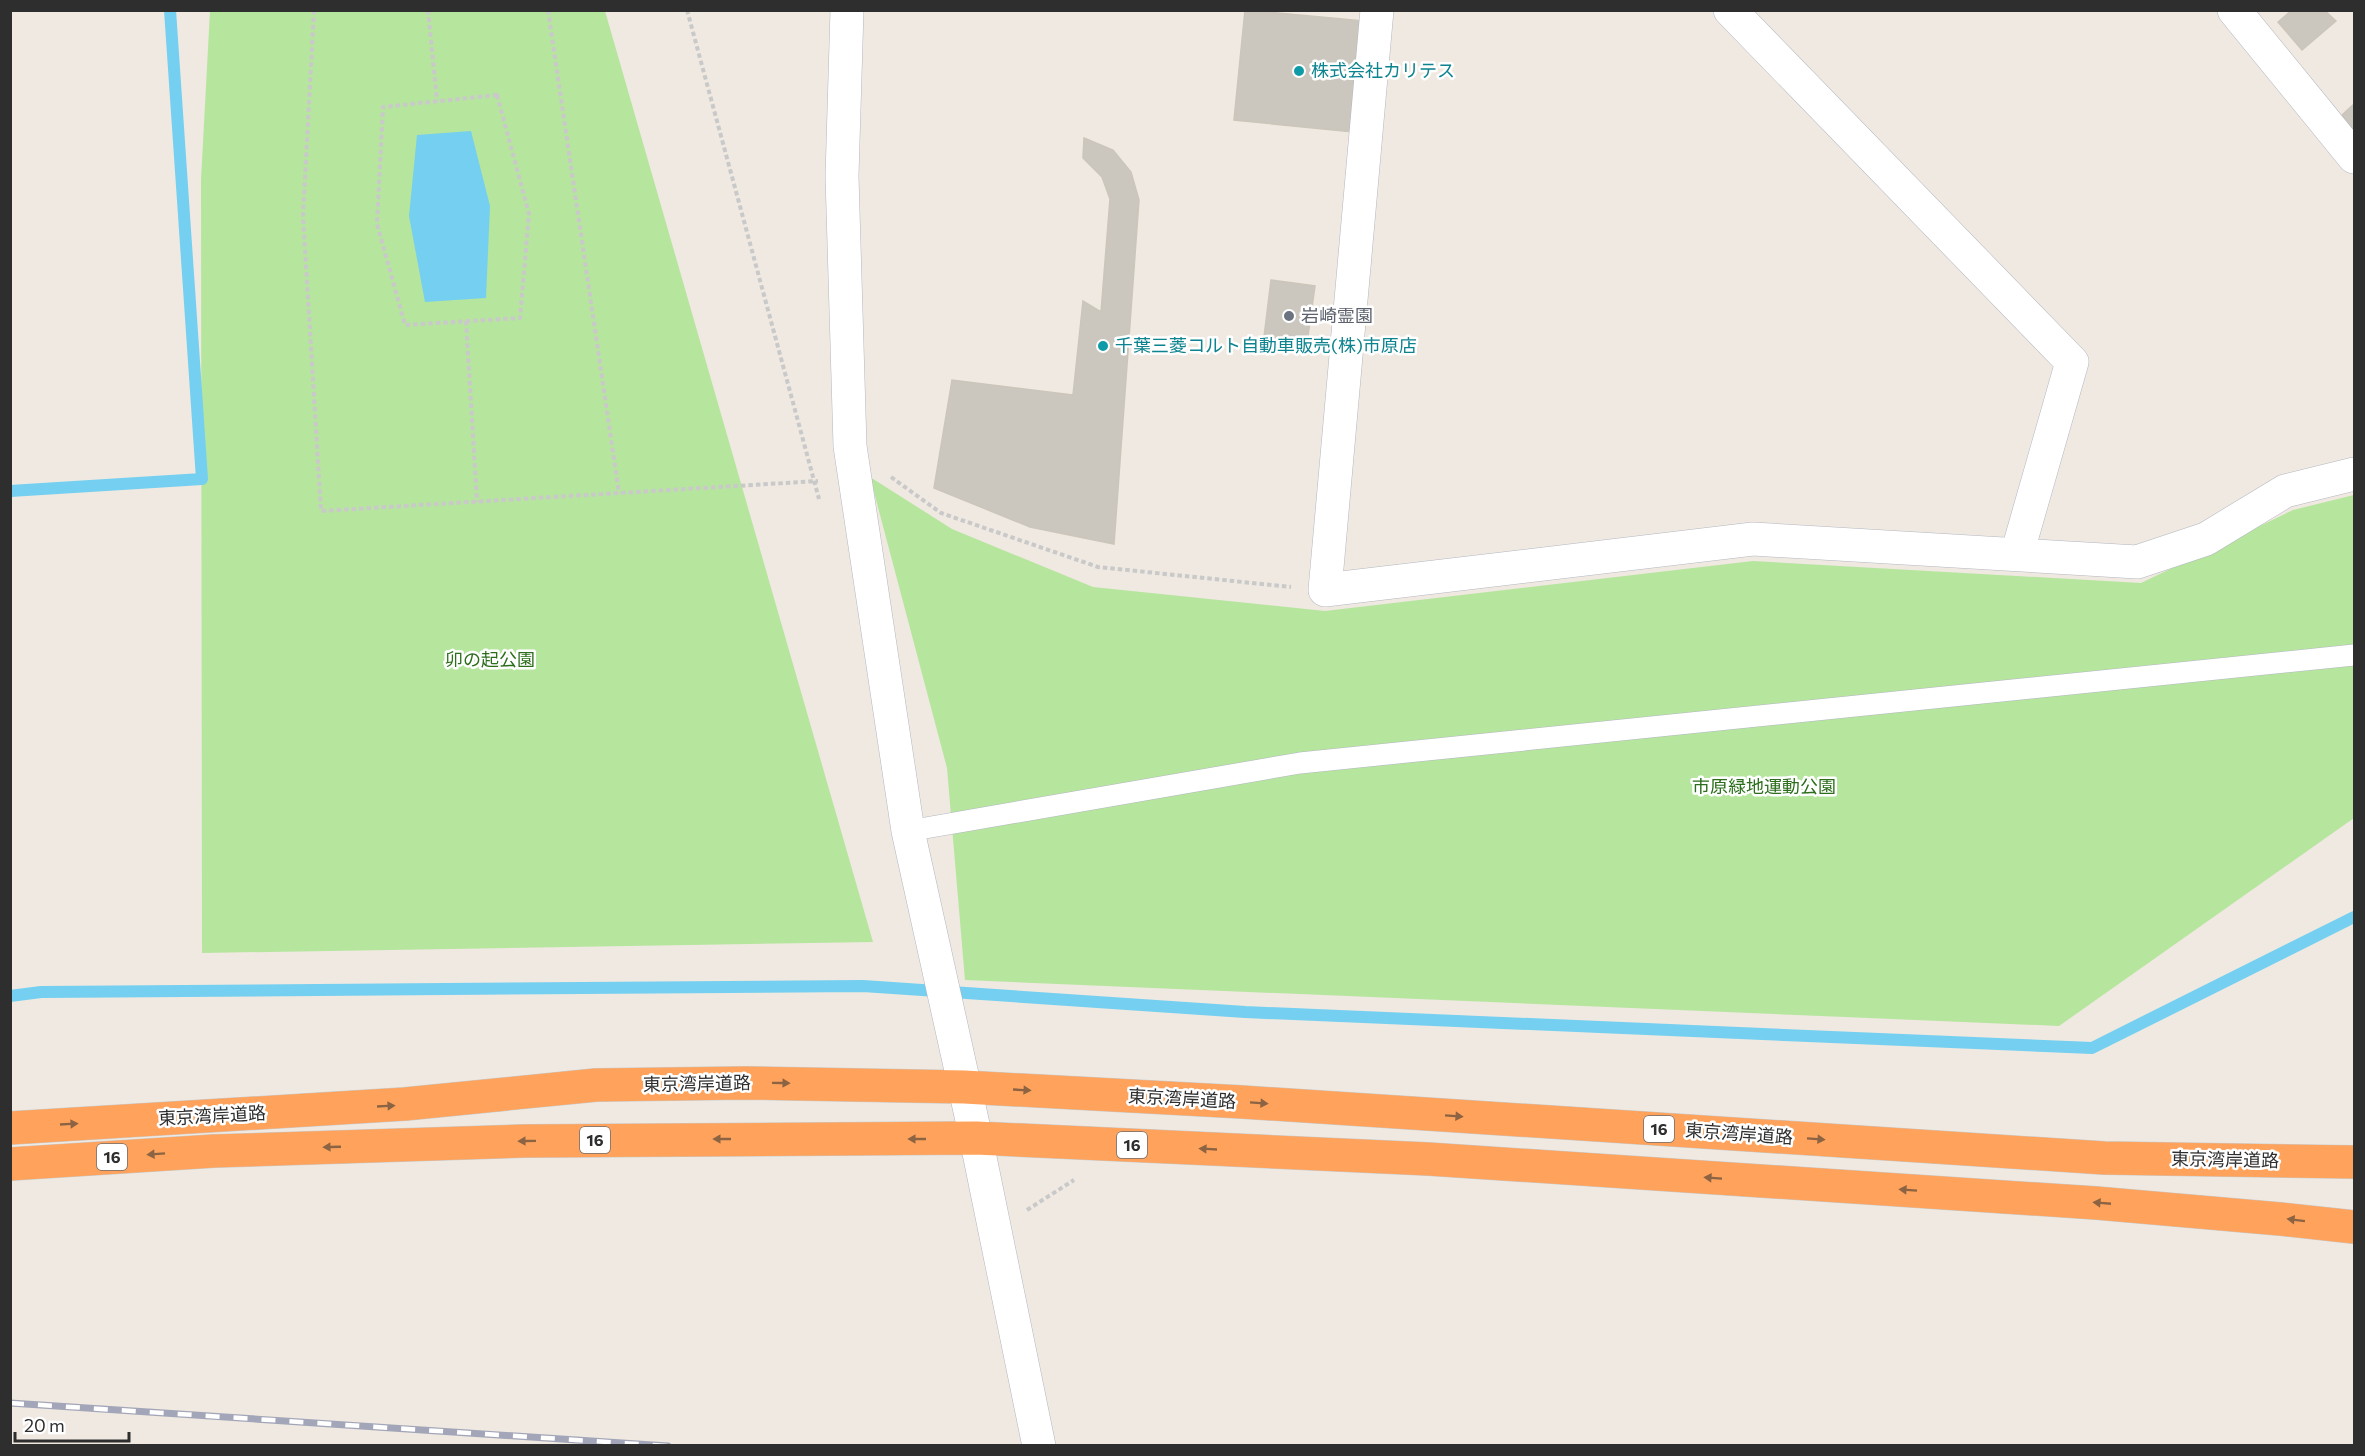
<svg xmlns="http://www.w3.org/2000/svg" width="2365" height="1456" viewBox="0 0 2365 1456" font-family="Commissioner,'Noto Sans JP',sans-serif">
  <rect width="100%" height="100%" fill="#efe9e1"/>
  <path fill="#b6e59e" d="M210,11H605L873,942L202,953L201,180Z
    M870,477L952,529L1093,587L1325,611L1753,561L2141,583L2293,510L2354,495V818L2059,1026L965,980L947,768Z"/>
  <path fill="#75cff0" d="M471,131L490,206L486,298L425,302L409,216L417,135Z"/>
  <g fill="none" stroke-linecap="round" stroke-linejoin="round">
    <path stroke="#75cff0" stroke-width="12" d="M10,491L202,479L170,10
      M10,996L41,992L863,986L1245,1012L2092,1048L2354,917"/>
  </g>
  <path fill="#cbc7bf" stroke="#cbc5ba" stroke-width="1.5" d="M1245,10L1363,21L1353,132L1234,120Z
    M2292,10H2324L2336,21L2302,50L2278,22Z
    M2354,104V130L2342,115Z
    M1084,138L1113,150L1131,172L1139,200L1114,544L1030,527L934,488L952,380L1073,395L1083,301L1101,312L1110,199L1102,177L1083,158Z
    M1271,280L1315,286L1306,350L1263,345Z"/>
  <g fill="none" stroke-linecap="round" stroke-linejoin="round">
    <g stroke="#b4b7c1" stroke-width="22">
      <path id="lane" d="M908,831L1300,763L2354,655"/>
    </g>
    <g stroke="#b4b7c1" stroke-width="34">
      <path id="street" d="M1377,10L1325,590L1753,539L2137,562L2206,539L2285,491L2354,474
        M1730,10L2072,362L2017,554
        M2234,10L2354,157"/>
    </g>
    <g stroke="#b4b7c1" stroke-width="34">
      <path id="secondary" d="M847,10L842,176L850,446L908,831L976,1138L1039,1446"/>
    </g>
    <g stroke="#c9c9c9" stroke-width="34">
      <path id="highway" d="M10,1128L405,1104L596,1085L745,1083L964,1087L1242,1102L2104,1158L2354,1162
        M10,1164L214,1151L525,1141L976,1138L1428,1159L2096,1203L2280,1219L2354,1227"/>
    </g>
    <path stroke="#c9c9c9" stroke-width="4" stroke-dasharray="4.5 3" stroke-linecap="butt" d="M314,10L303,216L321,511L818,481
      M428,10L437,101
      M548,10L619,493
      M687,10L819,499
      M497,95L529,214L520,318L405,325L377,224L383,107Z
      M466,321L477,502
      M891,477L941,513L1098,567L1291,587
      M1027,1210L1074,1180"/>
    <use href="#lane" stroke="#fff" stroke-width="21"/>
    <use href="#street" stroke="#fff" stroke-width="33"/>
    <use href="#secondary" stroke="#fff" stroke-width="33"/>
    <use href="#highway" stroke="#ffa35c" stroke-width="33"/>
    <g stroke="#a3a6b8" stroke-width="7">
      <path id="rail" d="M10,1403L668,1446"/>
    </g>
    <use href="#rail" stroke="#fff" stroke-width="4.5" stroke-dasharray="14" stroke-linecap="butt"/>
  </g>
  <defs><path id="oneway-solid" d="M-6-.8H1V-3.2L6.5 0L1 3.2V.8H-6Z" transform="scale(1.5)"/></defs>
  <g fill="#8c6343">
    <use href="#oneway-solid" transform="translate(781 1083) rotate(1)"/>
    <use href="#oneway-solid" transform="translate(1022 1090) rotate(3)"/>
    <use href="#oneway-solid" transform="translate(1259 1103) rotate(4)"/>
    <use href="#oneway-solid" transform="translate(386 1106) rotate(-3)"/>
    <use href="#oneway-solid" transform="translate(1454 1116) rotate(4)"/>
    <use href="#oneway-solid" transform="translate(69 1124) rotate(-3)"/>
    <use href="#oneway-solid" transform="translate(722 1139) rotate(180)"/>
    <use href="#oneway-solid" transform="translate(917 1139) rotate(180)"/>
    <use href="#oneway-solid" transform="translate(1816 1139) rotate(4)"/>
    <use href="#oneway-solid" transform="translate(527 1141) rotate(179)"/>
    <use href="#oneway-solid" transform="translate(332 1147) rotate(178)"/>
    <use href="#oneway-solid" transform="translate(1208 1149) rotate(-177)"/>
    <use href="#oneway-solid" transform="translate(156 1154) rotate(176)"/>
    <use href="#oneway-solid" transform="translate(1713 1178) rotate(-176)"/>
    <use href="#oneway-solid" transform="translate(1908 1190) rotate(-176)"/>
    <use href="#oneway-solid" transform="translate(2102 1203) rotate(-175)"/>
    <use href="#oneway-solid" transform="translate(2296 1220) rotate(-173)"/>
  </g>
  <g fill="#0f9aa8" stroke="#fff" stroke-width="2">
    <circle cx="1299" cy="71" r="6"/>
    <circle cx="1103" cy="346" r="6"/>
  </g>
  <circle fill="#6b7280" stroke="#fff" stroke-width="2" cx="1289" cy="316" r="6"/>
  <g text-anchor="middle" stroke-width="5" stroke-linejoin="round" paint-order="stroke">
    <g fill="#fff" stroke="#6d6d6d" stroke-width="1.5">
      <rect x="1644" y="1116" width="30" height="26" rx="4.5"/>
      <rect x="580" y="1127" width="30" height="26" rx="4.5"/>
      <rect x="1117" y="1132" width="30" height="26" rx="4.5"/>
      <rect x="97" y="1144" width="30" height="26" rx="4.5"/>
    </g>
    <g font-size="16" font-weight="bold" fill="#2e2e2e">
      <text x="1659" y="1135">16</text>
      <text x="595" y="1146">16</text>
      <text x="1132" y="1151">16</text>
      <text x="112" y="1163">16</text>
    </g>
    <g font-size="18" fill="#0d838f" stroke="#fff" text-anchor="start">
      <text x="1311" y="77">株式会社カリテス</text>
      <text x="1115" y="352">千葉三菱コルト自動車販売(株)市原店</text>
    </g>
    <g font-size="18" fill="#5b616d" stroke="#fff" text-anchor="start">
      <text x="1301" y="322">岩崎霊園</text>
    </g>
    <g font-size="18" fill="#2c6e1b" stroke="#fff">
      <text x="490" y="666">卯の起公園</text>
      <text x="1764" y="793">市原緑地運動公園</text>
    </g>
    <g font-size="18" fill="#2e2e2e" stroke="#fff">
      <text transform="translate(697 1084) rotate(-1)" y="6">東京湾岸道路</text>
      <text transform="translate(1182 1099) rotate(3)" y="6">東京湾岸道路</text>
      <text transform="translate(212 1116) rotate(-3)" y="6">東京湾岸道路</text>
      <text transform="translate(1739 1134) rotate(4)" y="6">東京湾岸道路</text>
      <text transform="translate(2225 1160) rotate(1)" y="6">東京湾岸道路</text>
    </g>
  </g>
  <rect width="2365" height="1456" fill="none" stroke="#2e2e2e" stroke-width="24"/>
  <path d="M15 1432v9h114v-9" fill="none" stroke="#2e2e2e" stroke-width="3"/>
  <text x="24" y="1432" font-size="18" fill="#2e2e2e" stroke="#ffffff" stroke-width="4.5" paint-order="stroke">20 m</text>
</svg>
